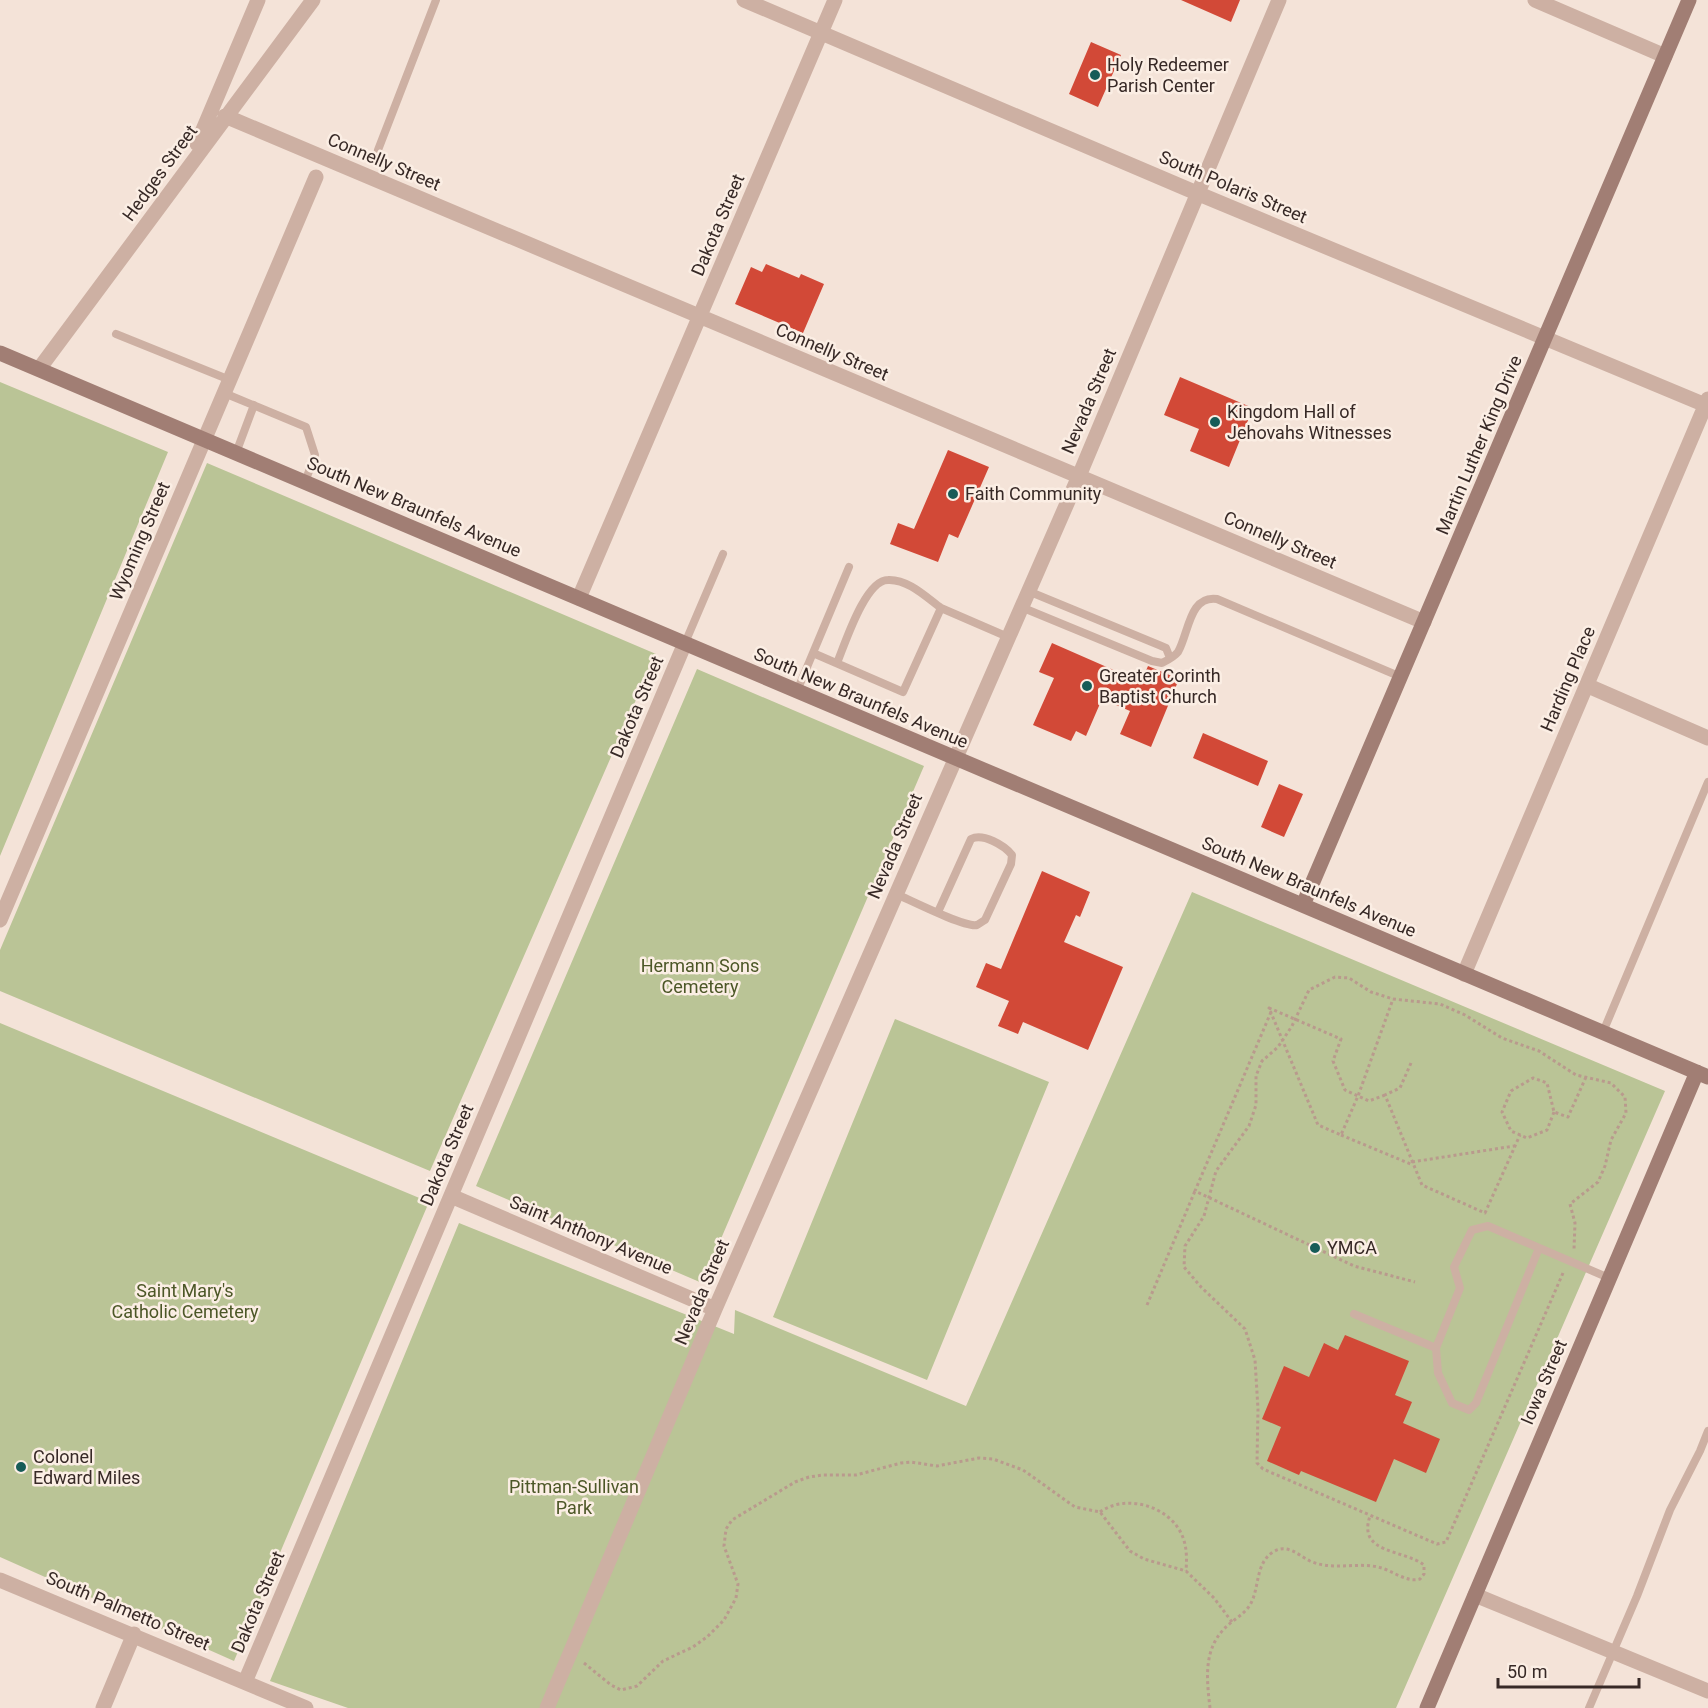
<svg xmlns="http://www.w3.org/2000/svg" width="1708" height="1708" viewBox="0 0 1708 1708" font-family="Roboto,sans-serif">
  <rect width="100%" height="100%" fill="#f4e3d8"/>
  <path fill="#bac496" d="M0,382L168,452L0,856Z
    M207,463L656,654L430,1171L0,991V950Z
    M697,669L924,766L702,1283L476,1186Z
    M1192,892L1665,1091L1396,1708H348L270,1681L459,1223L734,1334L735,1310L966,1406Z
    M895,1019L1049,1082L927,1380L773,1317Z
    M0,1023L429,1202L234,1661L0,1557Z"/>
  <path fill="#d24937" d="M1181,0H1240L1231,22Z
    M1091,42L1121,55L1098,107L1069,94Z
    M766,264L799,278L801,274L824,284L803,333L735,304L751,267L762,272Z
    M1180,377L1253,408L1229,467L1190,451L1199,429L1164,415Z
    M948,450L989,467L958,538L949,534L938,562L890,544L898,523L914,529Z
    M1052,643L1141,682L1148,666L1179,679L1151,747L1120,734L1130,711L1102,699L1086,736L1076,731L1071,741L1033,725L1054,678L1039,672Z
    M1203,733L1268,761L1258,786L1193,758Z
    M1279,784L1303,794L1284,837L1261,827Z
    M1042,871L1090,892L1080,917L1076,915L1064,942L1123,967L1088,1050L1023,1022L1018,1034L998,1026L1009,1001L976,987L986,963L1001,969Z
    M1345,1335L1409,1361L1395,1395L1412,1402L1403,1423L1440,1439L1426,1473L1394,1459L1376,1502L1301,1471L1299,1475L1267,1461L1281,1427L1262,1419L1284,1366L1309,1377L1324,1343L1338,1350Z"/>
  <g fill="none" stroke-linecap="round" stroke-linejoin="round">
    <path stroke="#b99a8d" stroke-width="3" stroke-dasharray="3 3" stroke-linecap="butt" d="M1271,1012L1195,1191L1354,1266L1415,1282
      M1411,1063L1400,1088L1385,1095L1422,1185L1485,1213L1520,1135
      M1385,1095L1369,1101L1345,1090L1333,1061L1341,1039L1269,1008L1318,1125L1341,1135L1358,1096L1393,999
      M1554,1112L1547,1130L1527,1138L1511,1131L1502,1112L1511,1091L1533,1078L1547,1083L1554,1112L1568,1117L1586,1077
      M1341,1135L1413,1165
      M1412,1162L1514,1146
      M1563,1273L1446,1542L1437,1544L1263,1469L1257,1463L1258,1409L1255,1360L1245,1329L1201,1287L1184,1267L1185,1246L1204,1216L1216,1171L1249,1126L1256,1105V1076L1262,1061L1278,1047L1292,1026L1309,990L1335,977L1349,978L1371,992L1393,999L1440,1004L1465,1015L1502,1038L1539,1051L1576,1075L1611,1083L1625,1097L1626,1113L1611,1140L1605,1166L1598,1182L1570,1204L1575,1223L1574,1249
      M1147,1305L1195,1191
      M1100,1512C1125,1494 1167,1505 1181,1533C1187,1545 1187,1558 1186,1571
      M584,1663L611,1685L621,1690L637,1686L663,1661L693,1647L707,1637L724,1620L736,1598L738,1584L724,1546L726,1529L732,1520L795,1482L809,1477L823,1475H856L901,1463L911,1462L937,1466L979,1458L993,1459L1023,1470L1075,1507L1100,1512L1130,1551L1144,1559L1186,1571L1214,1598L1232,1622
      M1210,1708C1207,1681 1203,1652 1223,1630C1230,1622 1240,1617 1247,1609C1261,1593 1253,1565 1273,1552C1287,1543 1298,1555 1310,1561C1332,1571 1355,1562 1378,1567C1392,1570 1406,1583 1420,1579L1424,1574V1565C1403,1549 1357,1554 1370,1516"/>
    <path stroke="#cdb0a3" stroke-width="8" d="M378,150L436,0
      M116,334L230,380
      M224,393L306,427L315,455L305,482
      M236,453L254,405
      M1028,591L1159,645L1166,648L1170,658
      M1021,607L1152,661L1162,663C1168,660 1174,657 1178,652C1189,633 1189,595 1217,599L1401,677
      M685,643L723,554
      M813,653L903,692L941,608L1008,637
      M837,663C845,644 865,580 888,580C908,579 926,597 941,608
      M797,691L849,567
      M896,894C910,900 965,928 977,925C979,924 983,921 985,920L1011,864L1012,855C1004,845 983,833 971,839L938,912
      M1603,1032L1708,782
      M1539,1248L1476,1403L1469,1410L1452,1403L1438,1373L1436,1348L1460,1288L1454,1267L1472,1230L1488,1226L1609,1278
      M1354,1314L1436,1348
      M1589,1708L1637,1596L1670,1510L1700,1451L1708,1431"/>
    <path stroke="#cdb0a3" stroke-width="15" d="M744,0L1199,194L1708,406
      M1535,0L1665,56
      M225,116L1424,622
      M197,144L258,0
      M39,369L313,0
      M579,598L835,0
      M1586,685L1708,738
      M0,920L316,177
      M1464,974L1708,399
      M451,1196L715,1309
      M0,1580L306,1708
      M1475,1595L1708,1691
      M245,1682L685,643
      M103,1708L134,1634
      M547,1708L715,1309L1079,476L1279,0"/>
    <path stroke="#a17e74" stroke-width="15" d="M0,353L1708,1077
      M1303,905L1689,0
      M1427,1708L1697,1072"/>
  </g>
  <g fill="#175c58" stroke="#fbeee4" stroke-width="2">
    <circle cx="1095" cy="75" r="6"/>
    <circle cx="1215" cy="422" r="6"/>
    <circle cx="953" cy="494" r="6"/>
    <circle cx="1087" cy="686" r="6"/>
    <circle cx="1315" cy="1248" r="6"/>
    <circle cx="21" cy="1467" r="6"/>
  </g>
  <g text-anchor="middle" stroke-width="5" stroke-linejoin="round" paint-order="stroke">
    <g font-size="18" fill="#372926" stroke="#fbeee4" text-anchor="start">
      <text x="1107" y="71">Holy Redeemer<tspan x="1107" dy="21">Parish Center</tspan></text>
      <text x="1227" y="418">Kingdom Hall of<tspan x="1227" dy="21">Jehovahs Witnesses</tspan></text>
      <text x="965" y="500">Faith Community</text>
      <text x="1099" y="682">Greater Corinth<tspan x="1099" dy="21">Baptist Church</tspan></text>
      <text x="1327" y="1254">YMCA</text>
      <text x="33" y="1463">Colonel<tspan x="33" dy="21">Edward Miles</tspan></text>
    </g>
    <g font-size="18" fill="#372926" stroke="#fbeee4">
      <text transform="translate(384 162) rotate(23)" y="6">Connelly Street</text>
      <text transform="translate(160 173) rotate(-54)" y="6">Hedges Street</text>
      <text transform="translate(1233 187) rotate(23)" y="6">South Polaris Street</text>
      <text transform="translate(718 225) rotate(-67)" y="6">Dakota Street</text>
      <text transform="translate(832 352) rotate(23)" y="6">Connelly Street</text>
      <text transform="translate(1089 401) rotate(-67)" y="6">Nevada Street</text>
      <text transform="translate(1479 445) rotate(-67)" y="6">Martin Luther King Drive</text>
      <text transform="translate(414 507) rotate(23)" y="6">South New Braunfels Avenue</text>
      <text transform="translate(1280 540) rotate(23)" y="6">Connelly Street</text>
      <text transform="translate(140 541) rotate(-67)" y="6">Wyoming Street</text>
      <text transform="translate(1568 679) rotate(-67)" y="6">Harding Place</text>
      <text transform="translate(861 698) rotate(23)" y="6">South New Braunfels Avenue</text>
      <text transform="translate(637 707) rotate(-67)" y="6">Dakota Street</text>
      <text transform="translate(895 846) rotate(-67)" y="6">Nevada Street</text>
      <text transform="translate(1309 887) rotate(23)" y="6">South New Braunfels Avenue</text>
      <text transform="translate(447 1155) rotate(-67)" y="6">Dakota Street</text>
      <text transform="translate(591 1235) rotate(23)" y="6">Saint Anthony Avenue</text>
      <text transform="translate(702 1292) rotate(-67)" y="6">Nevada Street</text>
      <text transform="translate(1544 1382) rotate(-67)" y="6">Iowa Street</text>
      <text transform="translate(258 1602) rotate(-67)" y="6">Dakota Street</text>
      <text transform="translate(128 1611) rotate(23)" y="6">South Palmetto Street</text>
    </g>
    <g font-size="18" fill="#4c5727" stroke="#fbeee4">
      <text x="700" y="972">Hermann Sons<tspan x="700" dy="21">Cemetery</tspan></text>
      <text x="185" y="1297">Saint Mary's<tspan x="185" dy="21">Catholic Cemetery</tspan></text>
      <text x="574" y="1493">Pittman-Sullivan<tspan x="574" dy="21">Park</tspan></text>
    </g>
  </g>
  <path d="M1498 1678v9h141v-9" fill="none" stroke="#372926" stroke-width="3"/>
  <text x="1507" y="1678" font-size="18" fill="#372926" stroke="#fbeee4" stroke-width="4.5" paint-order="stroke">50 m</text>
</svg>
